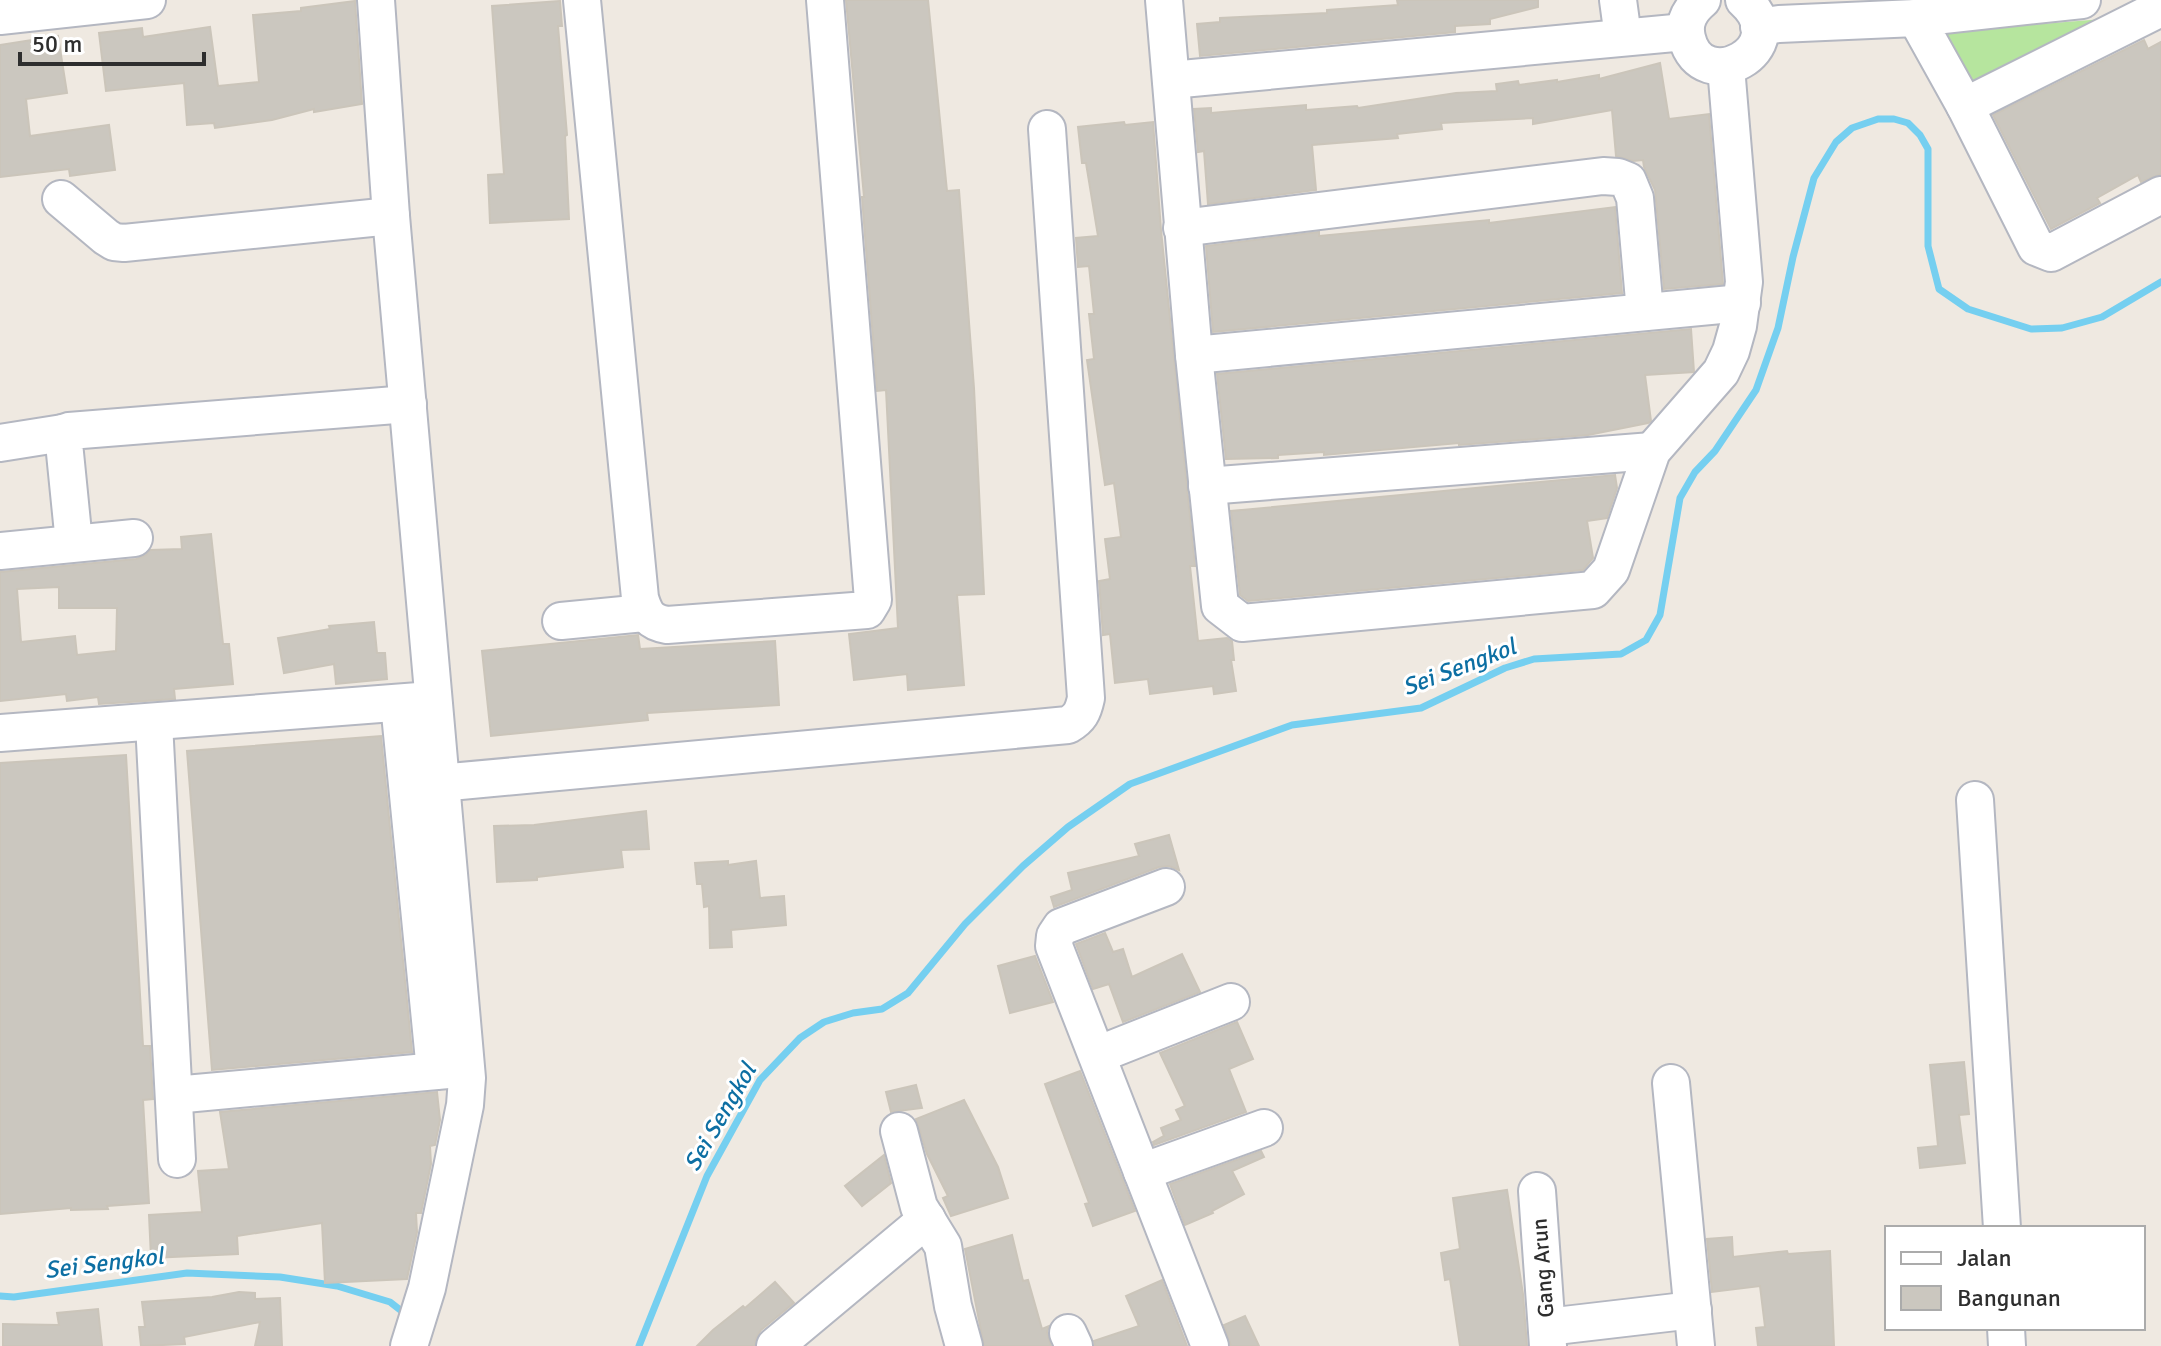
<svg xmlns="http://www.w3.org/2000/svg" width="2161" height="1346" font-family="Signika,sans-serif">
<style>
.green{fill:#b6e59e}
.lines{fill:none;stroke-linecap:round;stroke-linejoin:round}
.stream{stroke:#75cff0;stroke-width:7}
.building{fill:#cbc7bf;stroke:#cbc5ba;stroke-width:2;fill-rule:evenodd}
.minor-casing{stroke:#b4b7c1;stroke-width:40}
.minor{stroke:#fff;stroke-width:36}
.labels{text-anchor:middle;stroke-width:6;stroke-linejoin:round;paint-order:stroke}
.street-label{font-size:22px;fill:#2e2e2e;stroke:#fff}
.water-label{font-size:24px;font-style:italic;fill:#0d6fa3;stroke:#fff}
</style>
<rect width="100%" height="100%" fill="#efe9e1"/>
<polygon class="green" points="2103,19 1968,86 1943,32"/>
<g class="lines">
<g class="stream">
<polyline points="0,1296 14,1297 187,1273 280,1277 337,1286 390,1302 408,1316"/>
<polyline points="639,1346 707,1176 760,1080 800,1038 824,1022 853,1013 882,1009 908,993 965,924 1023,866 1068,827 1130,784 1292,725 1421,708 1505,668 1534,659 1621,654 1646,640 1660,615 1680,498 1695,472 1715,451 1756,390 1778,328 1793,257 1814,178 1836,142 1852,128 1878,119 1894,119 1908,123 1920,135 1928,149 1928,246 1939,289 1968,309 2031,329 2062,328 2102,317 2161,282"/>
</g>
</g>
<g class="building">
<polygon points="846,0 928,0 947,191 959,190 974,388 984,594 957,595 964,685 908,690 907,674 854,680 849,634 898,628 886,390 877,391 862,197 864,197"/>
<polygon points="1397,0 1538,0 1538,7 1490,19 1490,24 1455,26 1455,32 1200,56 1197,24 1220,22 1220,18 1327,13 1327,10 1398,5"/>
<polygon points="355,1 362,104 314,112 314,109 272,120 215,128 214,123 187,125 184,83 106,91 99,33 142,28 143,37 210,27 218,86 259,82 253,15 301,11 301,8"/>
<polygon points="560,1 562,26 558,26 567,135 565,136 569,219 490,223 488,175 504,174 492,6"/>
<polygon points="58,36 67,93 26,99 30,136 109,125 115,170 70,176 69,169 0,177 0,45"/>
<polygon points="2144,40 2148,49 2161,42 2161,174 2141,182 2138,175 2097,198 2100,203 2051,229 1993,115"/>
<polygon points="1660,63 1669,119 1709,114 1723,284 1664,289 1655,190 1644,167 1643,160 1633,161 1616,156 1612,110 1533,124 1533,118 1441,123 1442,129 1397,134 1398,138 1312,145 1316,190 1208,204 1204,151 1198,152 1194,109 1211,108 1211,113 1306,105 1306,110 1357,106 1358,108 1456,93 1497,91 1496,84 1518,81 1519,85 1557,80 1557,82 1599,75 1599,79"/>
<polygon points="1124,122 1125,125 1153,122 1161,230 1195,566 1190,566 1198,641 1227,638 1232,641 1234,660 1231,660 1236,691 1214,694 1213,686 1150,694 1148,679 1115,683 1110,634 1103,635 1099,581 1110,579 1105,539 1121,537 1114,483 1105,485 1087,360 1094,359 1089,314 1094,314 1089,266 1078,267 1076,238 1098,236 1086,163 1082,163 1078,127"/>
<polygon points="1615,207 1622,293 1213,332 1206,246 1319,232 1319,236 1489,220 1489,223"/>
<polygon points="1691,329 1694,372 1645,375 1651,421 1648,423 1588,435 1459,445 1459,443 1324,455 1324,452 1278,455 1278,458 1226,459 1217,374"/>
<polygon points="1615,475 1617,488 1607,518 1587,521 1593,558 1583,570 1248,601 1240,595 1231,511"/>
<path d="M211 534 223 644H229L233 684 174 689 175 699 99 704 98 697 67 701 66 694 0 701V572L136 559 146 555 150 550 182 549 181 537ZM59 587V608H117L116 651 77 655 75 636 21 642 17 589Z"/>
<polygon points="374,622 377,653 385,653 387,679 336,684 334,664 284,673 278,638 330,629 329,626"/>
<polygon points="638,635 640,649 775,641 779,705 647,713 648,720 491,736 482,651"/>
<polygon points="381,736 412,1052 212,1070 187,751"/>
<polygon points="126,755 143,1046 150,1046 153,1099 143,1100 149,1203 107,1206 108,1209 71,1210 71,1208 0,1214 0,763"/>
<polygon points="646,811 649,849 621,850 623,867 537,877 537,880 497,882 494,826 534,825"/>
<polygon points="1169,835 1179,870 1169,866 1159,867 1054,907 1051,897 1072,890 1068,873 1139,856 1135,844"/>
<polygon points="728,861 728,865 756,861 760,898 784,896 786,925 731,930 732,947 710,948 709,906 704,907 702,884 697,884 695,863"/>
<polygon points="1105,933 1113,952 1123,949 1132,977 1182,954 1200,992 1123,1022 1109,984 1093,989 1076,944"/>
<polygon points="1035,956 1053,1002 1010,1013 998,966"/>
<polygon points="1237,1022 1253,1059 1229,1069 1246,1112 1154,1145 1153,1142 1164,1136 1161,1128 1181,1120 1176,1110 1185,1106 1160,1053"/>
<polygon points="1964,1062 1969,1114 1959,1115 1965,1163 1920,1168 1918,1148 1938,1146 1930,1065"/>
<polygon points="1080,1071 1135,1211 1093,1226 1085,1204 1089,1203 1045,1084"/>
<polygon points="916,1085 922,1108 891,1112 886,1092"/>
<polygon points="437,1092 440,1120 435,1145 430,1146 431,1164 421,1213 416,1213 417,1232 407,1279 325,1283 322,1223 237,1236 238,1254 151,1258 149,1215 202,1212 198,1171 229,1169 220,1112"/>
<polygon points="964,1100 998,1167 1008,1198 951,1216 943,1198 948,1196 927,1154 916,1119"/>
<polygon points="1261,1151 1264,1157 1232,1171 1244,1194 1212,1211 1213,1213 1185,1225 1170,1184"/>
<polygon points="884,1155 891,1183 862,1206 845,1186"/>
<polygon points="1507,1190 1523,1294 1527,1346 1460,1346 1450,1279 1445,1280 1441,1253 1460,1249 1453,1198"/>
<polygon points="1012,1235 1023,1281 1028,1280 1042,1329 1049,1326 1047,1332 1051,1346 984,1346 965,1249"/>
<polygon points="1732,1237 1733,1257 1787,1251 1788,1254 1830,1251 1834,1346 1758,1346 1756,1328 1765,1327 1760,1286 1712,1292 1707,1239"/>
<polygon points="1162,1280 1187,1346 1095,1346 1094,1341 1139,1326 1126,1296"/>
<polygon points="775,1282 794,1303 761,1330 756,1338 755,1346 697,1346 713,1330 743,1306 745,1308"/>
<polygon points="239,1292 255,1293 255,1299 280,1298 282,1346 255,1346 260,1322 184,1337 185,1344 141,1346 139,1327 145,1327 142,1302 212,1297"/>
<polygon points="98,1309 102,1346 3,1346 3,1324 59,1325 57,1313"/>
<polygon points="1245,1316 1259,1346 1231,1346 1224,1325"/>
</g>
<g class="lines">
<g class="minor-casing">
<g id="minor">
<polyline points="376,0 391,216 467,1078 465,1105 427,1288 409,1346"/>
<path d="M582 0 640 598C645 615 650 622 667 625L867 610 873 600 825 0"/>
<polyline points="1164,0 1194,355 1220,606 1242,623 1593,590 1611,570 1652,451 1721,372 1731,351 1738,326 1744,282 1726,67"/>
<polyline points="1618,0 1623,37"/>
<path d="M1702 0C1690 10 1683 22 1687 38 1701 99 1798 49 1744 0"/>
<polyline points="2082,0 1916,18 1965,106 2036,247 2051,253 2161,195"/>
<polyline points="0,16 147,0"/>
<polyline points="1759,27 1779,24 1916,18"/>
<polyline points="1171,80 1685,32"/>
<polyline points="1965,106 2161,8"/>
<polyline points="61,199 106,237 114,242 124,243 391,216"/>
<polyline points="1182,228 1603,176 1618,177 1628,181 1635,198 1645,312"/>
<polyline points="1194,355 1742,303"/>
<polyline points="0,443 63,433"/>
<polyline points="1207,486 1652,451"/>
<polyline points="74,543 63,433 69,431 408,404"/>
<polyline points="0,551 134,538"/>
<polyline points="561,621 644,613"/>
<polyline points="399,703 435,1071"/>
<polyline points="154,723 177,1159"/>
<polyline points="0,733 432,700"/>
<path d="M439 783 1068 725C1080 718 1083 712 1086 698L1047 129"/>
<polyline points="1975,800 2002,1228"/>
<polyline points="1166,887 1061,927 1055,936 1054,946 1210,1346"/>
<polyline points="1097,1055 1231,1002"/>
<polyline points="1671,1083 1696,1346"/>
<polyline points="174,1095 459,1069"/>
<polyline points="899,1131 919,1207 943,1246 953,1306 964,1346"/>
<polyline points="1142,1172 1264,1128"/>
<polyline points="1537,1191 1548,1346"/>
<polyline points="1547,1327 1693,1310"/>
<polyline points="2006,1328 2007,1346"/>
<polyline points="1068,1333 1074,1346"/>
<polyline points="775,1346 927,1219"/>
</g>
</g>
<use href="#minor" class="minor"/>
</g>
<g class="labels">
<g class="street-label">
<text transform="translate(1542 1268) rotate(-94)" y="8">Gang Arun</text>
</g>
<g class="water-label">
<text transform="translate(1459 667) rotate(-21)" y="8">Sei Sengkol</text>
<text transform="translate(720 1117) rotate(-60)" y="8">Sei Sengkol</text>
<text transform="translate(104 1263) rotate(-7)" y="8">Sei Sengkol</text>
</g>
</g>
<rect x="1885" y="1226" width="260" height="104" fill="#ffffff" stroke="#ababab" stroke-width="2"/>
<rect x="1901" y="1252" width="40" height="12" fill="#ffffff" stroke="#ababab" stroke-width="2"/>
<text x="1957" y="1266" font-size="24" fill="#2e2e2e">Jalan</text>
<rect x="1901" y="1286" width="40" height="24" fill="#cbc7bf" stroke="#ababab" stroke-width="2"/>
<text x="1957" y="1306" font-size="24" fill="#2e2e2e">Bangunan</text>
<path d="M20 52v12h184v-12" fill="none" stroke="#2e2e2e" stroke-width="4"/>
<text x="32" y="52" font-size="24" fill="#2e2e2e" stroke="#ffffff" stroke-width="6" paint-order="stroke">50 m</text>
</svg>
